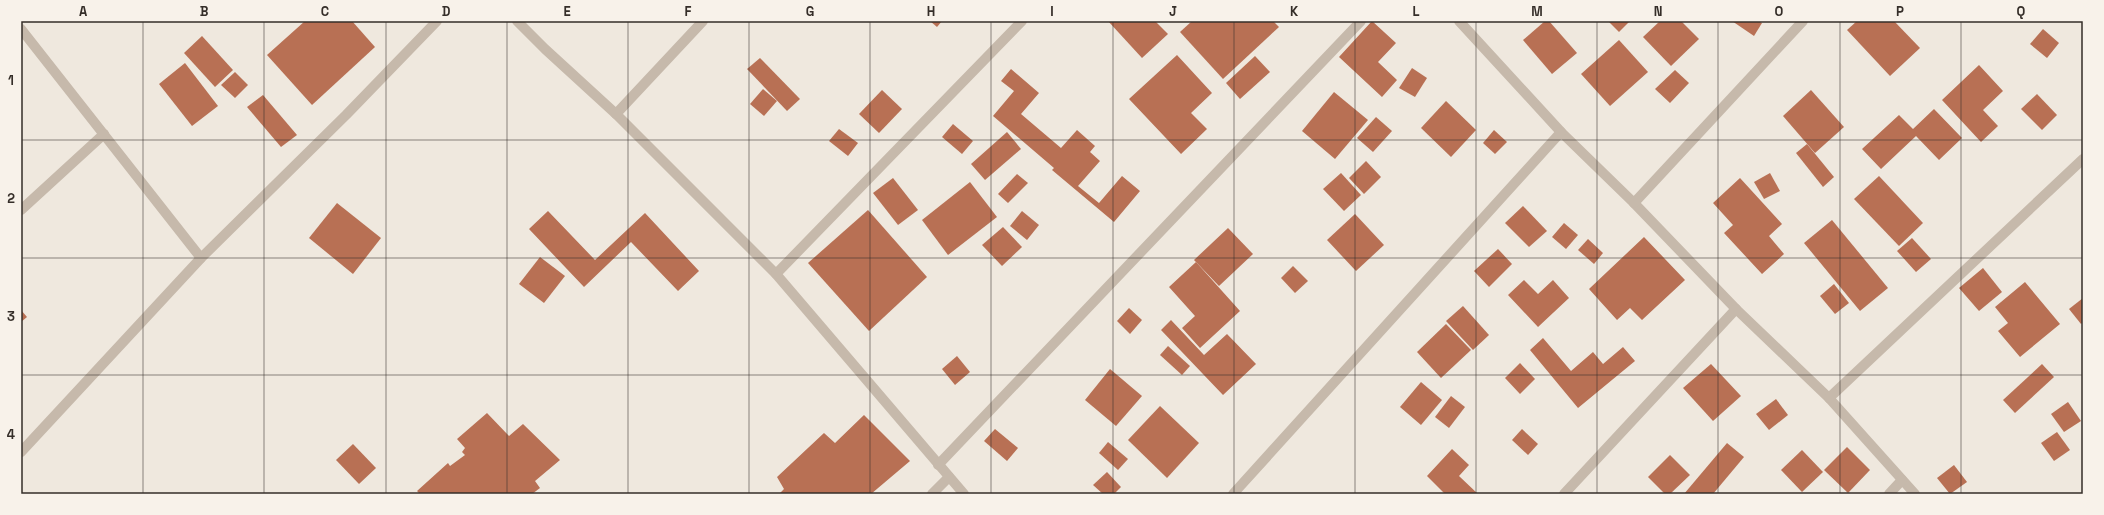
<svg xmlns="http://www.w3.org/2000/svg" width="2104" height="515" font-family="'Space Grotesk',sans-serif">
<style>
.building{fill:#b87054}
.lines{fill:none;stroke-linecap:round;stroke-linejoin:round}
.minor{stroke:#c6b9ab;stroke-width:10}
.grid{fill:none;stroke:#352e29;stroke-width:1;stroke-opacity:0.55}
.neatline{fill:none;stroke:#352e29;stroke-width:1.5}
.grid-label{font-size:13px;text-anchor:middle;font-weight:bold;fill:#352e29}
</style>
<rect width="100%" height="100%" fill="#efe8de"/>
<g class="building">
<polygon points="305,21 352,21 375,47 312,105 267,55"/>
<polygon points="930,21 942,21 937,27"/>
<polygon points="1108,21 1155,21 1168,34 1142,58"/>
<polygon points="1192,21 1273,21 1279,27 1223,79 1180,32"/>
<polygon points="1372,21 1396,43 1378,62 1397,80 1382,97 1339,57"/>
<polygon points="1545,21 1549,21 1577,53 1552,74 1523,40"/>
<polygon points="1608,21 1630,21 1619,32"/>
<polygon points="1660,21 1681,21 1699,39 1671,66 1643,37"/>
<polygon points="1732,21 1758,21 1762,23 1754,36"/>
<polygon points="1857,21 1894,21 1920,48 1890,76 1847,30"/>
<polygon points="2043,29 2059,43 2047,58 2030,44"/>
<polygon points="202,36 233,70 215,87 184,53"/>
<polygon points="1619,40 1648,72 1610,106 1581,74"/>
<polygon points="1177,55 1212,93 1191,113 1207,129 1181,154 1129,99"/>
<polygon points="1255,56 1270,72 1240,99 1226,83"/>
<polygon points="760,58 800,99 787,111 747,69"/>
<polygon points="185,63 218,106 192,126 159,84"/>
<polygon points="1979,65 2003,91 1983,110 1998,126 1981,142 1942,100"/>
<polygon points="1412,68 1427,78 1415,97 1399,88"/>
<polygon points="1011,69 1039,93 1021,114 1061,148 1077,130 1095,146 1090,152 1100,161 1078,186 1099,203 1122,176 1140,191 1114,222 1052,170 1054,168 993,116 1014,91 1001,81"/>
<polygon points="1675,70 1689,83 1670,103 1655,89"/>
<polygon points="235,72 248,85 235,98 221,85"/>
<polygon points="763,89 777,101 764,116 750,104"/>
<polygon points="882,90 902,109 879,133 859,114"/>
<polygon points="1811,90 1844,127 1815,153 1783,116"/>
<polygon points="1334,92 1368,120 1335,159 1302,131"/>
<polygon points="2037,94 2057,115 2042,130 2021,109"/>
<polygon points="263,95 297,135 281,147 247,107"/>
<polygon points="1446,101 1476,130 1451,157 1421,128"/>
<polygon points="1934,109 1962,138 1939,160 1916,136 1881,169 1862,149 1899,115 1913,129"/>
<polygon points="1376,117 1392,131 1373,152 1357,138"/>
<polygon points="953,124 973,141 962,154 942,137"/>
<polygon points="839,129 858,143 848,156 829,141"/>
<polygon points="1494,130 1507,142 1495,154 1483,143"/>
<polygon points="1007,132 1021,149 985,180 971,164"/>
<polygon points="1807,144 1834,177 1823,187 1796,153"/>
<polygon points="1366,161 1381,177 1364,194 1349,178"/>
<polygon points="1341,173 1361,195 1344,211 1323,189"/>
<polygon points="1770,173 1780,191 1764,199 1754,182"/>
<polygon points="1017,174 1028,183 1008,203 998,194"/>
<polygon points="1879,176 1923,223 1899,246 1854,199"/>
<polygon points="893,178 918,210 898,225 873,193"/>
<polygon points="1740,178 1782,224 1769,236 1784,254 1762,274 1724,233 1733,225 1713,203"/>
<polygon points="970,182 997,217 948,255 922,220"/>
<polygon points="337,203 381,238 353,274 309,238"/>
<polygon points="1523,206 1547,231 1529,247 1505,223"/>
<polygon points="868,210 927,277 869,331 808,263"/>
<polygon points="548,211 595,260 645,213 699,271 678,291 631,242 584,287 529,229"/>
<polygon points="1022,211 1039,225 1027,240 1010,226"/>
<polygon points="1355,214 1384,245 1356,271 1327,240"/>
<polygon points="1832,220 1888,288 1860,311 1804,243"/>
<polygon points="1564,223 1578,235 1566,249 1552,237"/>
<polygon points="1003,227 1022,247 1002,266 982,245"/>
<polygon points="1228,228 1253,254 1219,286 1194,260"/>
<polygon points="1644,237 1685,280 1642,320 1630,308 1617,320 1589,289"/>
<polygon points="1912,238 1931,259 1916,272 1897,251"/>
<polygon points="1588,239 1603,253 1594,264 1578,250"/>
<polygon points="1498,249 1512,264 1489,287 1474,271"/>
<polygon points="540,257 565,276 544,303 519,284"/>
<polygon points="1196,262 1240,311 1200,348 1182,328 1195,316 1169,287"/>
<polygon points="1293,266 1308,281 1295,293 1281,278"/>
<polygon points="1983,268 2002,292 1979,311 1959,288"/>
<polygon points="1524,280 1538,294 1553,280 1569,298 1538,327 1508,295"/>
<polygon points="2025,282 2060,324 2020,357 1998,331 2008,323 1995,307"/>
<polygon points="1834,284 1849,303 1835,314 1820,296"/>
<polygon points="2083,298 2083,322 2081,324 2069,309"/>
<polygon points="1463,306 1489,335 1473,350 1446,321"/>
<polygon points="1129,308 1142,320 1130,334 1117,321"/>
<polygon points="21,310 27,317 21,322"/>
<polygon points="1171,320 1204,355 1227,334 1256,364 1223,395 1161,330"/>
<polygon points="1446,324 1471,350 1441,378 1417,352"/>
<polygon points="1543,338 1571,371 1593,352 1603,364 1623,347 1635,361 1578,408 1530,350"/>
<polygon points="1168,346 1190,366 1182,375 1160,355"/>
<polygon points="957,356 970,372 955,385 942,369"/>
<polygon points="1520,363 1535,379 1520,394 1505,378"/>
<polygon points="1711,364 1741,396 1713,421 1683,388"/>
<polygon points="2042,364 2054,377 2015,413 2003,400"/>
<polygon points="1110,369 1142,396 1116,426 1085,400"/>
<polygon points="1421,382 1442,400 1421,425 1400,407"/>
<polygon points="1451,396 1465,407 1449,428 1435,417"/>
<polygon points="1776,399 1788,415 1769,430 1756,414"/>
<polygon points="2068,402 2081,421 2064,432 2051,414"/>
<polygon points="1160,406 1199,443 1167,478 1128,440"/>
<polygon points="487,413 509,436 523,424 560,460 535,481 540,488 532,494 420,494 417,491 448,463 450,466 465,455 462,452 465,448 457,439"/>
<polygon points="864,415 910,461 871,494 779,494 784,489 777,477 824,433 835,443"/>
<polygon points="995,429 1018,448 1007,461 984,441"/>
<polygon points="1522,429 1538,444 1528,455 1512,440"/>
<polygon points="2057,432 2070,450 2054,461 2041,443"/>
<polygon points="1108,442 1128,459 1118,470 1099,453"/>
<polygon points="1727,443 1744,457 1713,494 1684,494"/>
<polygon points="353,444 376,468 359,484 336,460"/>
<polygon points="1847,447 1870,470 1848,493 1824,470"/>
<polygon points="1452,449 1469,465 1459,476 1478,494 1445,494 1427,476"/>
<polygon points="1802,450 1823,472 1802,492 1781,470"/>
<polygon points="1670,455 1690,475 1670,494 1665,494 1648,477"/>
<polygon points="1954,465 1967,482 1950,494 1937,478"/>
<polygon points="1107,472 1121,487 1114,494 1103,494 1093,485"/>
</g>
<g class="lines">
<g class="minor">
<polyline points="517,21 545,49 616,114 776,274 964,494"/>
<polyline points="1459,21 1561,132 1634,203 1736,309 1829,398 1915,494"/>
<polyline points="21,29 201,258"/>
<polyline points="616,114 703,21"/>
<polyline points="1634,203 1803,21"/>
<polyline points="21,210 104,134"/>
<polyline points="776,274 1022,21"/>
<polyline points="1829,398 2083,159"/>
<polyline points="21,452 201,258 346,115 437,21"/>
<polyline points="938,465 1361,21"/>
<polyline points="932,494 949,477"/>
<polyline points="1233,494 1561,132"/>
<polyline points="1564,494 1736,309"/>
<polyline points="1889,494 1902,480"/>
</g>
</g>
<path class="grid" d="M143 21V494M264 21V494M386 21V494M507 21V494M628 21V494M749 21V494M870 21V494M991 21V494M1113 21V494M1234 21V494M1355 21V494M1476 21V494M1597 21V494M1718 21V494M1840 21V494M1961 21V494M21 140H2083M21 258H2083M21 375H2083"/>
<rect width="2104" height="515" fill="none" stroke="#f8f2ea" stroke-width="44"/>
<rect x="22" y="22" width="2060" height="471" class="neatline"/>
<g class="grid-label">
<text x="83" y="16">A</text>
<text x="204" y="16">B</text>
<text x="325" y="16">C</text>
<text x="446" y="16">D</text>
<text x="567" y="16">E</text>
<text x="688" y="16">F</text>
<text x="810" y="16">G</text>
<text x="931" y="16">H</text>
<text x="1052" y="16">I</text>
<text x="1173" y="16">J</text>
<text x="1294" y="16">K</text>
<text x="1416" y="16">L</text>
<text x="1537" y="16">M</text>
<text x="1658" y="16">N</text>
<text x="1779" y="16">O</text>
<text x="1900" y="16">P</text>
<text x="2021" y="16">Q</text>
<text x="11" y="85">1</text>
<text x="11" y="203">2</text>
<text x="11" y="321">3</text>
<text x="11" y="439">4</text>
</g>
</svg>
